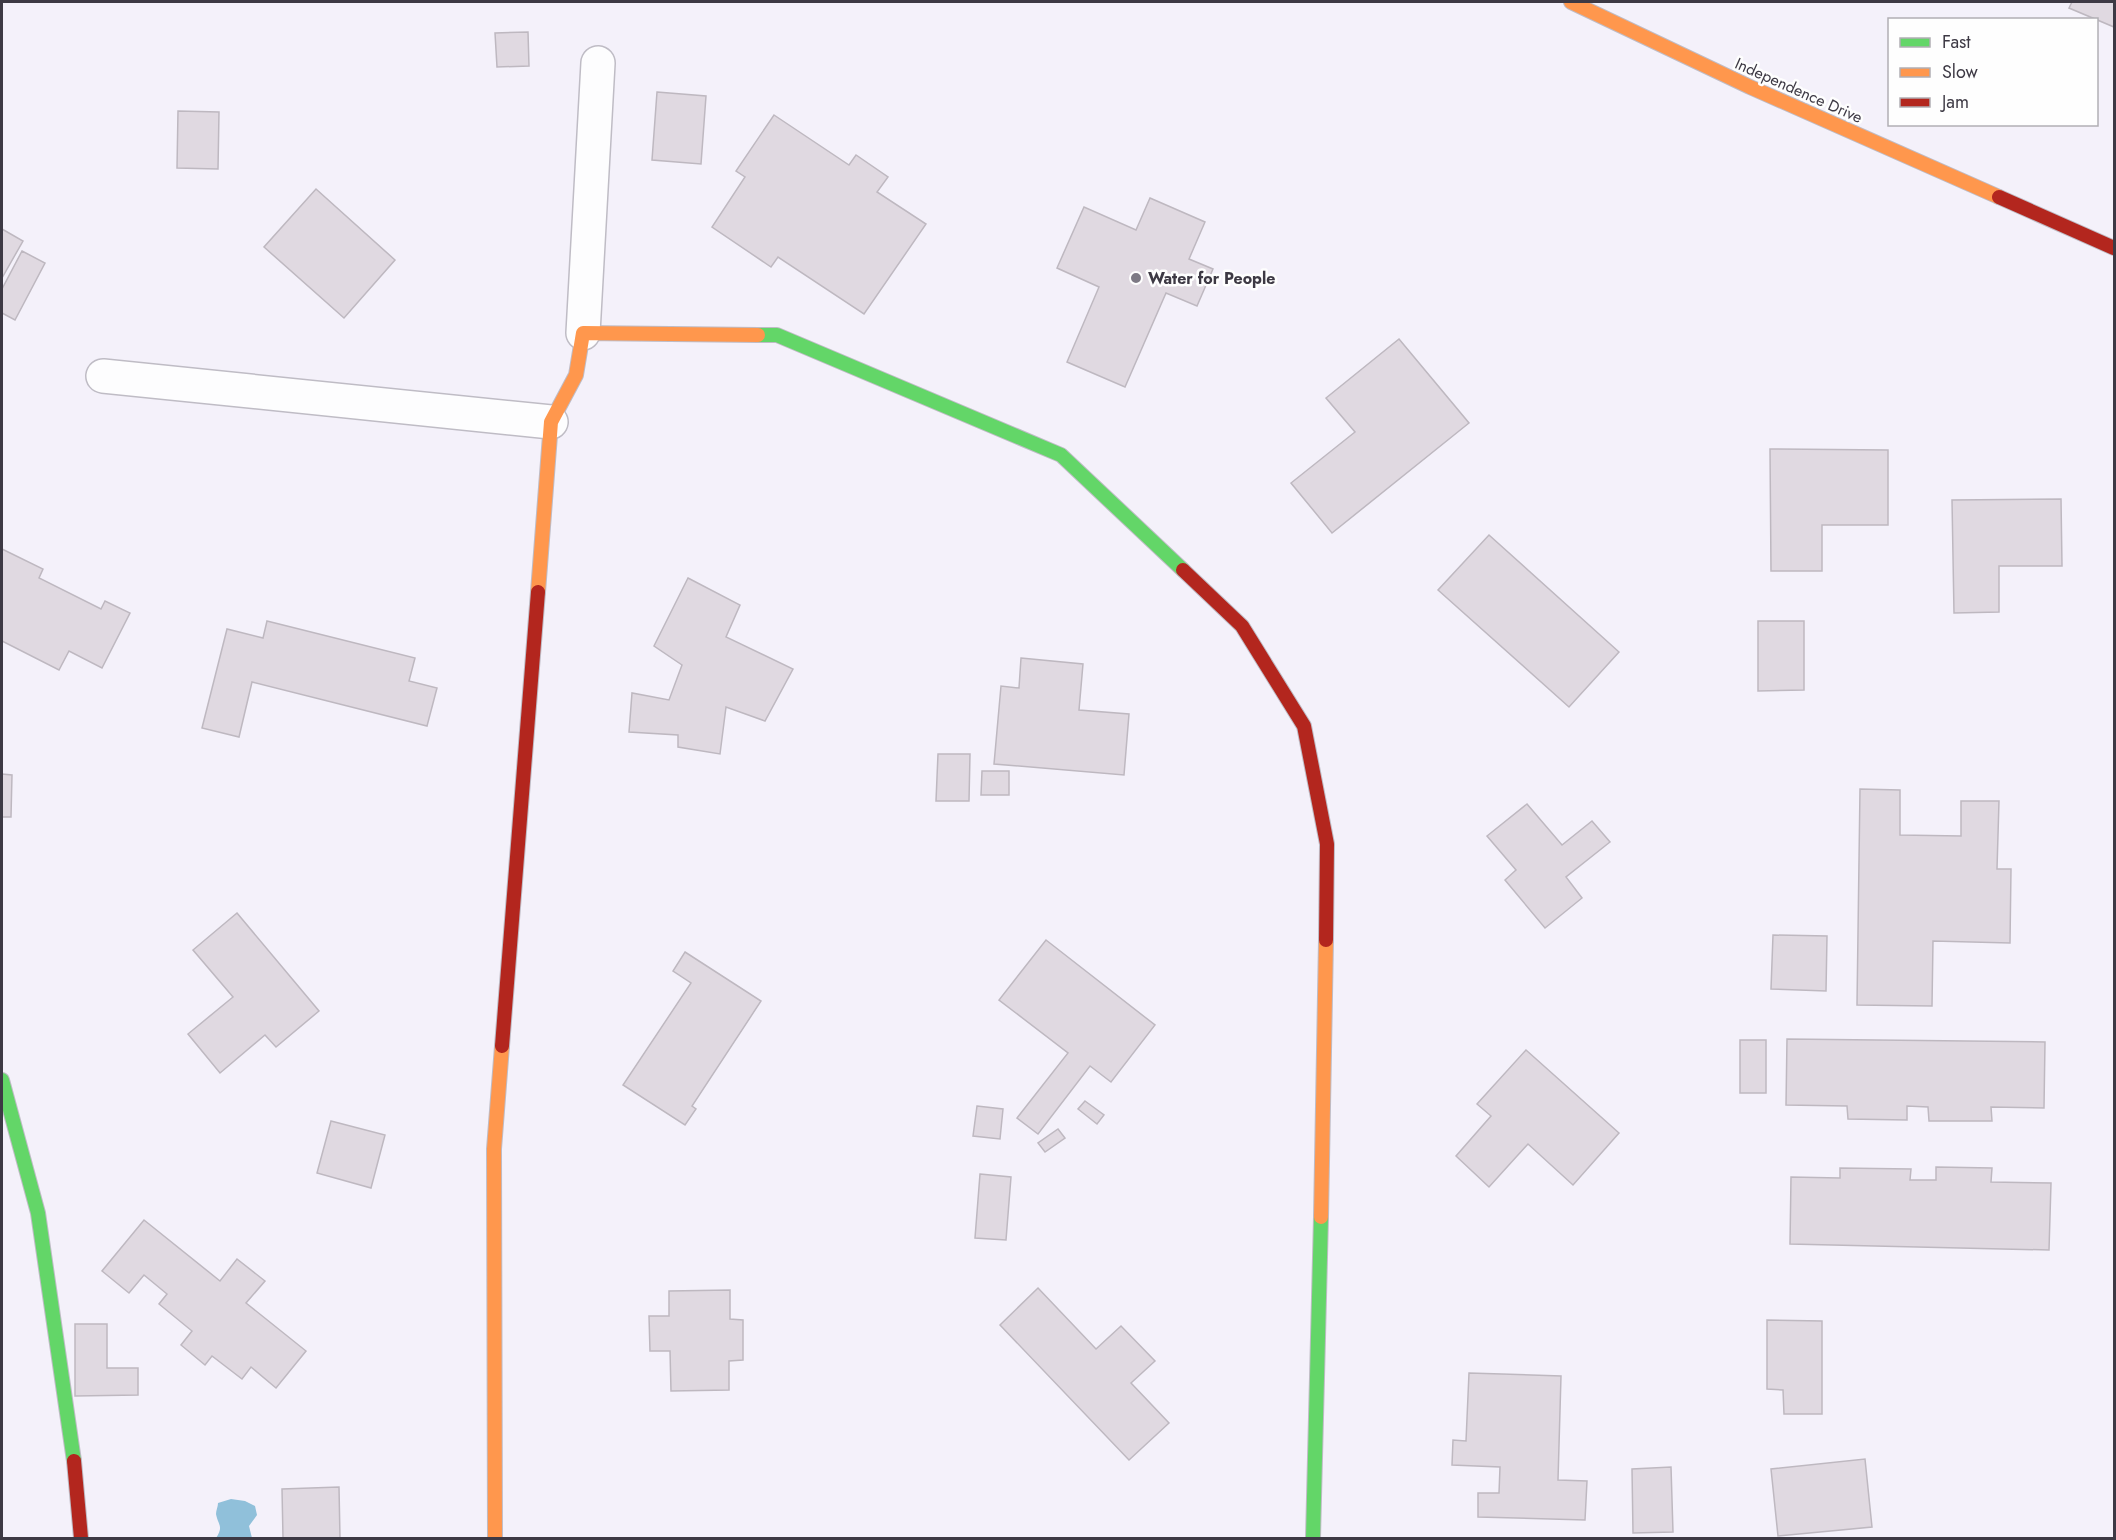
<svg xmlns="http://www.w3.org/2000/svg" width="2116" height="1540" font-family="Jost,sans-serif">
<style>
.water{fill:#90c0da}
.building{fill:#e0d9e1;stroke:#beb8c0;stroke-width:1.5}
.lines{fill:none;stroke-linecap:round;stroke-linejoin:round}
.street-casing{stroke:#bfbcc5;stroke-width:36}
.fast-casing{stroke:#bfbcc5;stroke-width:16}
.slow-casing{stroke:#bfbcc5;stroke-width:16}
.jam-casing{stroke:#bfbcc5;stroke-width:16}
.street{stroke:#fdfdfe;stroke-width:33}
.fast{stroke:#63d668;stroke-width:14}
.slow{stroke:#ff974d;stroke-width:14}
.jam{stroke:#b3261e;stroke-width:14}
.poi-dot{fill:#7d7984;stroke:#fefefe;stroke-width:2}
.labels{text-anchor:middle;stroke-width:5;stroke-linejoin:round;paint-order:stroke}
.street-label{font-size:16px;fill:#3d3944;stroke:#fefefe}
.poi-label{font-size:16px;font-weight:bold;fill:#3d3944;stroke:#fefefe;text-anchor:start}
</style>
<rect width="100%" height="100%" fill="#f4f1fa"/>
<path class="water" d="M231 1499 245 1501 255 1506 257 1515 249 1526 252 1538H216C224 1526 218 1525 216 1514 216 1510 218 1507 218 1503Z"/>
<g class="building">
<polygon points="2072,2 2114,2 2114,27 2069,8"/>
<polygon points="528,32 529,66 497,67 495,33"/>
<polygon points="657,92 706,96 701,164 652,160"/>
<polygon points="178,111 219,112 218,169 177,168"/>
<polygon points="774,115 849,165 856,155 888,177 877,192 926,224 864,314 778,257 771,267 712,227 745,177 736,171"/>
<polygon points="316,189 395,260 344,318 264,247"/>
<polygon points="1150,198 1205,222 1189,259 1213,269 1197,306 1166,293 1125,387 1067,362 1099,287 1057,268 1084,207 1136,230"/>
<polygon points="2,229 23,241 2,278"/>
<polygon points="22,251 45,263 15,320 2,313 2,289"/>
<polygon points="1399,339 1469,423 1332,533 1291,483 1355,432 1326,398"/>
<polygon points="1770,449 1888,450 1888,525 1822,525 1822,571 1771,571"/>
<polygon points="2061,499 2062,566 1999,566 1999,612 1954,613 1952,500"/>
<polygon points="1489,535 1619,652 1569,707 1438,590"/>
<polygon points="2,549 43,569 39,578 101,609 105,601 130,613 102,668 69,651 59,670 2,641"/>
<polygon points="688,578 740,605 726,637 793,669 765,721 726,707 720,754 678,747 678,735 629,732 632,693 669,700 682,665 654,646"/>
<polygon points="267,621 415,658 409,681 437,688 427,726 252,682 239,737 202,728 227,629 263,638"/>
<polygon points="1758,621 1804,621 1804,690 1758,691"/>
<polygon points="1021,658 1083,664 1079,710 1129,714 1124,775 994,764 1001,686 1019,688"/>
<polygon points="938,754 970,754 969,801 936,801"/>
<polygon points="982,771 1009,771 1009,795 981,795"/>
<polygon points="2,774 12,775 11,817 2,817"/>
<polygon points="1860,789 1900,790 1900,835 1961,836 1961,801 1999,801 1997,869 2011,869 2010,943 1933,941 1932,1006 1857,1005"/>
<polygon points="1527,804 1562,845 1592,821 1610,842 1566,877 1582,898 1545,928 1505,880 1516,870 1487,836"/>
<polygon points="237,913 319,1011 276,1047 265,1035 220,1073 188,1034 233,997 193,950"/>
<polygon points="1773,935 1827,936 1826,991 1771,989"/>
<polygon points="1046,940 1155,1025 1111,1082 1090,1066 1038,1134 1017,1118 1068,1053 999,1000"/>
<polygon points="685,952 761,1001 692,1106 696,1109 685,1125 623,1085 691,983 673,971"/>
<polygon points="1787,1039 2045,1042 2044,1108 1991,1107 1992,1121 1929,1121 1928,1107 1907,1106 1907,1120 1848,1119 1847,1106 1786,1105"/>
<rect x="1740" y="1040" width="26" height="53"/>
<polygon points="1526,1050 1619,1133 1573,1185 1528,1144 1489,1187 1456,1156 1491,1116 1477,1104"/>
<polygon points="1085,1101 1104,1115 1097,1124 1078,1109"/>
<polygon points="977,1106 1003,1109 1000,1139 973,1136"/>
<polygon points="331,1121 385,1135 371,1188 317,1173"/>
<polygon points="1058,1129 1065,1138 1045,1152 1038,1143"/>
<polygon points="1936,1167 1992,1168 1991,1182 2051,1183 2049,1250 1790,1244 1791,1177 1840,1178 1840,1168 1911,1169 1910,1180 1936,1180"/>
<polygon points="980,1174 1011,1177 1006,1240 975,1238"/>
<polygon points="144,1220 220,1281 237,1259 265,1281 246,1303 306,1351 276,1388 251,1367 242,1379 212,1356 205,1365 181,1345 192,1331 159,1304 167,1294 144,1275 129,1293 102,1271"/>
<polygon points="1038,1288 1096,1349 1121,1326 1155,1361 1131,1383 1169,1423 1129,1460 1000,1325"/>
<polygon points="730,1290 730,1319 743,1320 743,1360 729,1361 729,1390 671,1391 670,1351 650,1351 649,1316 669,1316 669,1291"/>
<polygon points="1767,1320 1822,1321 1822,1414 1784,1414 1783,1390 1767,1389"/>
<polygon points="75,1324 107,1324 107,1368 138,1368 138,1395 75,1396"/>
<polygon points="1469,1373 1561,1376 1558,1480 1587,1481 1585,1520 1478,1517 1478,1493 1499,1493 1500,1467 1452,1465 1453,1440 1466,1441"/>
<polygon points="1865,1459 1872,1527 1778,1536 1771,1469"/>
<polygon points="1671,1467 1673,1532 1633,1533 1632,1469"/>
<polygon points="339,1487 340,1538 283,1538 282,1489"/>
</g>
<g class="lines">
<g class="street-casing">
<g id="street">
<polyline points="583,333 598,63"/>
<polyline points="103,376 551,422"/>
</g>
</g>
<g class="fast-casing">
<g id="fast">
<polyline points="758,335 777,335 1061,455 1183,570"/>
<polyline points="2,1080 38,1213 74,1461"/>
<polyline points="1313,1538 1321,1217"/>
</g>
</g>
<g class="slow-casing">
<g id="slow">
<polyline points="1571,2 1750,87 1999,197"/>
<polyline points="538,592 551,422 576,375 583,333 758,335"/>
<polyline points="1321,1217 1326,940"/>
<polyline points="495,1538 494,1149 502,1046"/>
</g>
</g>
<g class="jam-casing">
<g id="jam">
<polyline points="1999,197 2114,248"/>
<polyline points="1183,570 1242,626 1304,726 1327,844 1326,940"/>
<polyline points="502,1046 538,592"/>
<polyline points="74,1461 81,1538"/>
</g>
</g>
<use href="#street" class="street"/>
<use href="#fast" class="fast"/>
<use href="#slow" class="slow"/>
<use href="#jam" class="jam"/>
</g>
<circle class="poi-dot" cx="1136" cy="278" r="6"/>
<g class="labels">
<g class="street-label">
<text transform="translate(1799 90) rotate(24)" y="6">Independence Drive</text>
</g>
<g class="poi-label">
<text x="1148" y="284">Water for People</text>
</g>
</g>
<rect width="2116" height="1540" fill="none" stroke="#3d3944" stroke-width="6"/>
<rect x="1888" y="18" width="210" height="108" fill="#fefefe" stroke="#b1afb4" stroke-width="1.5"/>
<rect x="1900" y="38" width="30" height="9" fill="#63d668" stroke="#b1afb4" stroke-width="1.5"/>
<text x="1942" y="48" font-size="18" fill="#3d3944">Fast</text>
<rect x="1900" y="68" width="30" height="9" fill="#ff974d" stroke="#b1afb4" stroke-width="1.5"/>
<text x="1942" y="78" font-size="18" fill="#3d3944">Slow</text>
<rect x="1900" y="98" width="30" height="9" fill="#b3261e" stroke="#b1afb4" stroke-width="1.5"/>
<text x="1942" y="108" font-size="18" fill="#3d3944">Jam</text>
</svg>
